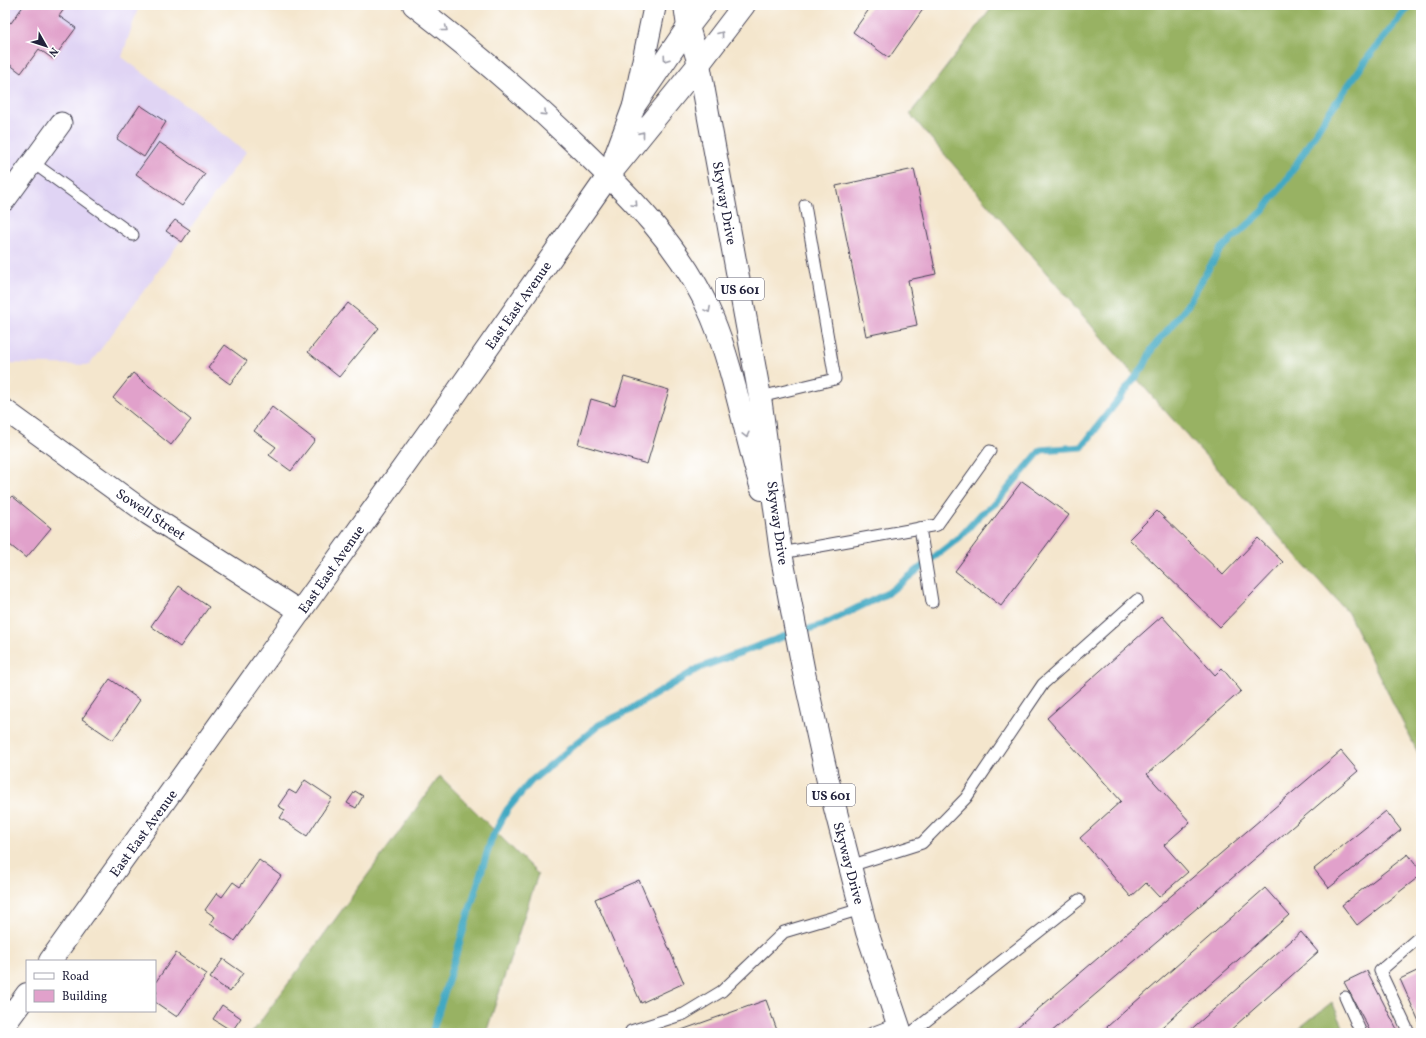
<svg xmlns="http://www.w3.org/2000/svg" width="1426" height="1038" font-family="Vollkorn,serif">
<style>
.built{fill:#e0d4f4}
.forest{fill:#98b264;stroke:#5d6a50}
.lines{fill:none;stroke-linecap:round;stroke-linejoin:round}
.stream{stroke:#43a9c3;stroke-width:7}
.building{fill:#e1a1cb}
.service-casing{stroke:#423f51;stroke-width:13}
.minor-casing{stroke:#423f51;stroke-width:23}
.tertiary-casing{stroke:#423f51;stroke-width:24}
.trunk-casing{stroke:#423f51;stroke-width:24}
.service{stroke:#fff;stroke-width:11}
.minor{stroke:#fff;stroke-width:21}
.tertiary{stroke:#fff;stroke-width:22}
.trunk{stroke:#fff;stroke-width:22}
.oneway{stroke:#9c9ca7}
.labels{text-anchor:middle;stroke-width:3.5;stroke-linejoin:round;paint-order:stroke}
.shield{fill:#fff;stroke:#646476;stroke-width:1}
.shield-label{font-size:13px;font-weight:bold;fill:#22223b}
.street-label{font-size:14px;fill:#22223b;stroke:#fff}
</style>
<rect width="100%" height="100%" fill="#fff"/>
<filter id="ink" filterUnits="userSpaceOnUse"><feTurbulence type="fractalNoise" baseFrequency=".025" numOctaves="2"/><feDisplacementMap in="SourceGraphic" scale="8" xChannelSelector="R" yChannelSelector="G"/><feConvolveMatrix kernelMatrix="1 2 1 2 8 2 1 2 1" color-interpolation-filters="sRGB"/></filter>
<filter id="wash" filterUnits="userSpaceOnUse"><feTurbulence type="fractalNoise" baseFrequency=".012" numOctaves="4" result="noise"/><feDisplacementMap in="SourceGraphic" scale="16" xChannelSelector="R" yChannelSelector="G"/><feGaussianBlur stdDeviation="0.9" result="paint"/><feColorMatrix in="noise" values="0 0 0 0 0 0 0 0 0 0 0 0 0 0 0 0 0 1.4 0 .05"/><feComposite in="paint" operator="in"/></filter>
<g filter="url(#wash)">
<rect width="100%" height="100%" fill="#f4e6cd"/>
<polygon class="built" points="5,5 139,5 122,57 246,152 89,365 5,363"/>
<g class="forest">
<polygon points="994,5 1421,5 1421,759 1348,613 1157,402 910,114"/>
<polygon points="440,776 538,874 486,1033 252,1033"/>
<polygon points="1332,1002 1346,1033 1293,1033"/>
</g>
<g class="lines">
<polyline class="stream" points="432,1033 491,840 507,810 531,781 599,725 626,712 699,668 788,635 822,625 888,593 960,537 981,514 996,503 1041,450 1082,447 1144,366 1152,349 1185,308 1220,250 1263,211 1287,179 1325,118 1370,55 1410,5"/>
</g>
<g id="blocks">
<g class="building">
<polygon points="24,5 67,5 59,16 76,28 53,59 39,49 21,73 5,61 5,19 11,23"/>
<polygon points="872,5 926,5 889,58 853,32"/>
<polygon points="140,105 166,122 144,157 117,139"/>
<polygon points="159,142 205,174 182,206 136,174"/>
<polygon points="914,169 936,274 908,280 917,325 866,336 836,186"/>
<polygon points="175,220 190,230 182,242 166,231"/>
<polygon points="348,303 379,328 339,377 308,352"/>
<polygon points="225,345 247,361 230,384 208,368"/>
<polygon points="133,373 191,420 171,445 113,398"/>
<polygon points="624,377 669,390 647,464 578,444 591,399 615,406"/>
<polygon points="272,407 315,440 291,471 269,455 276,447 254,431"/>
<polygon points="1022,481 1069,515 1001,606 955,571"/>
<polygon points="12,496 51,528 26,558 5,541 5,505"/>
<polygon points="1157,511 1223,575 1258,538 1283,562 1220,627 1129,539"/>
<polygon points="179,586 209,607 180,647 151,626"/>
<polygon points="1162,616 1215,675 1222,668 1241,691 1147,774 1190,822 1164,845 1188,872 1159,897 1146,883 1131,897 1080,838 1121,801 1047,718"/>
<polygon points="110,679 140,700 113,740 82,719"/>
<polygon points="1341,751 1358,771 1050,1033 1010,1033"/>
<polygon points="305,780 332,798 307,836 280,818 285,810 278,806 289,790 296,794"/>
<polygon points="355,791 363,796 356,808 347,803"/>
<polygon points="1386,811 1401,830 1329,888 1314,869"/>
<polygon points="1408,854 1421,871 1421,875 1357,925 1342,905"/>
<polygon points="259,860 281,876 235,941 210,924 215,917 205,910 217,893 222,897 233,882 240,887"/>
<polygon points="639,880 684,983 641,1003 595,899"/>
<polygon points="1265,888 1289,915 1155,1033 1100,1033"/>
<polygon points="1301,932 1318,952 1227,1033 1187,1033"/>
<polygon points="176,953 207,974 177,1017 155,1002 155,995 157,992 155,990 155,983"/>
<polygon points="223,959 243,973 230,992 210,978"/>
<polygon points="1421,969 1421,1026 1400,979"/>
<polygon points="1367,971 1399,1033 1371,1033 1344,982"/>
<polygon points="766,1000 778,1033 673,1033"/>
<polygon points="222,1005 241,1018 232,1031 213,1019"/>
</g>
</g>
</g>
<g filter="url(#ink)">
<use href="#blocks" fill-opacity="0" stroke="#423f51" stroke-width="1"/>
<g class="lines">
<g class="service-casing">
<g id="service">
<polyline points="32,162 133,235"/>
<polyline points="760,397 835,379 805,205"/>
<polyline points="920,528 932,602"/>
<polyline points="781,553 937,525 990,451"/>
<polyline points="850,866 922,843 966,798 1043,684 1137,600"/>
<polyline points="1345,997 1361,1033"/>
<polyline points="630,1033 631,1031 684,1014 722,991 784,932 861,909"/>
<polyline points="872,1033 898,1023"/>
<polyline points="911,1033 1079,900"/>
<polyline points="1409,1033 1380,971 1418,938 1421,944"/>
</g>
</g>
<g class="minor-casing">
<g id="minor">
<polyline points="5,200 61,123"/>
<polyline points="5,410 148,514 301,612"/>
</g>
</g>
<g class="tertiary-casing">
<g id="tertiary">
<polyline points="615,157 634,106 688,27"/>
<polyline points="50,961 448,405 609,175 699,64"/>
<polyline points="5,1024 27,994"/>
</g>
</g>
<g class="trunk-casing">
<g id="trunk">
<path d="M414 5C471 49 524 94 576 144 628 194 684 249 712 317 735 372 744 433 762 489"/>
<polyline points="685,5 688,27 699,64 760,397 781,553 804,673 828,781 867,932 901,1033"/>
<polyline points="688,27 705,5"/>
<polyline points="699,64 744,5"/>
<polyline points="634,106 655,5"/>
</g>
</g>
<use href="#service" class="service"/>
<use href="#minor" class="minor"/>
<use href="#tertiary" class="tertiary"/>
<use href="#trunk" class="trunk"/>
</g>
<defs><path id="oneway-chevron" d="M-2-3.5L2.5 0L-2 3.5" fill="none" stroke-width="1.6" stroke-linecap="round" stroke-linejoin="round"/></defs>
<g class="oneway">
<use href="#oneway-chevron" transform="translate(445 29) rotate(38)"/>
<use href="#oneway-chevron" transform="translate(721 34) rotate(-53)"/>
<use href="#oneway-chevron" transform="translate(666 59) rotate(124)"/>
<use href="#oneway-chevron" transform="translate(544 113) rotate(44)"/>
<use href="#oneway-chevron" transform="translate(642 134) rotate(-51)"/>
<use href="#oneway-chevron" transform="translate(635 204) rotate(47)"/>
<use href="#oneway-chevron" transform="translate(708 310) rotate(62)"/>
<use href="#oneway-chevron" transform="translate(746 435) rotate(76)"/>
</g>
</g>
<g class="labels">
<g class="shield">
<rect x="716" y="278" width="48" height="22" rx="3"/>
<rect x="807" y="784" width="48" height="22" rx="3"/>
</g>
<g class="shield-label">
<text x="740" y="294">US 601</text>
<text x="831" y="800">US 601</text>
</g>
<g class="street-label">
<text transform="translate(725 203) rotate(80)" y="5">Skyway Drive</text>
<text transform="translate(518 305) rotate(-55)" y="5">East East Avenue</text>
<text transform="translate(151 514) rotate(34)" y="5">Sowell Street</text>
<text transform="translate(778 523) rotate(82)" y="5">Skyway Drive</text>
<text transform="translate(331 569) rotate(-55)" y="5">East East Avenue</text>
<text transform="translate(143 833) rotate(-54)" y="5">East East Avenue</text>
<text transform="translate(849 863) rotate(75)" y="5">Skyway Drive</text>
</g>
</g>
<rect width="1426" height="1038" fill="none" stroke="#fff" stroke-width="20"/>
<rect x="26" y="960" width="130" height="52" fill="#ffffff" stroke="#a7a7b1"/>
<rect x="34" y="973" width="20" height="6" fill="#ffffff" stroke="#a7a7b1"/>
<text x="62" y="980" font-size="12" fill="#22223b">Road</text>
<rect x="34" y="990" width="20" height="12" fill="#e1a1cb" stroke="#a7a7b1"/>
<text x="62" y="1000" font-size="12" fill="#22223b">Building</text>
<g transform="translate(46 46) rotate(129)" stroke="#ffffff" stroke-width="3" paint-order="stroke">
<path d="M0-3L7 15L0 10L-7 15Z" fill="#22223b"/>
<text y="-6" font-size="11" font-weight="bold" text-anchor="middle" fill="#22223b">N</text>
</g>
</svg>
